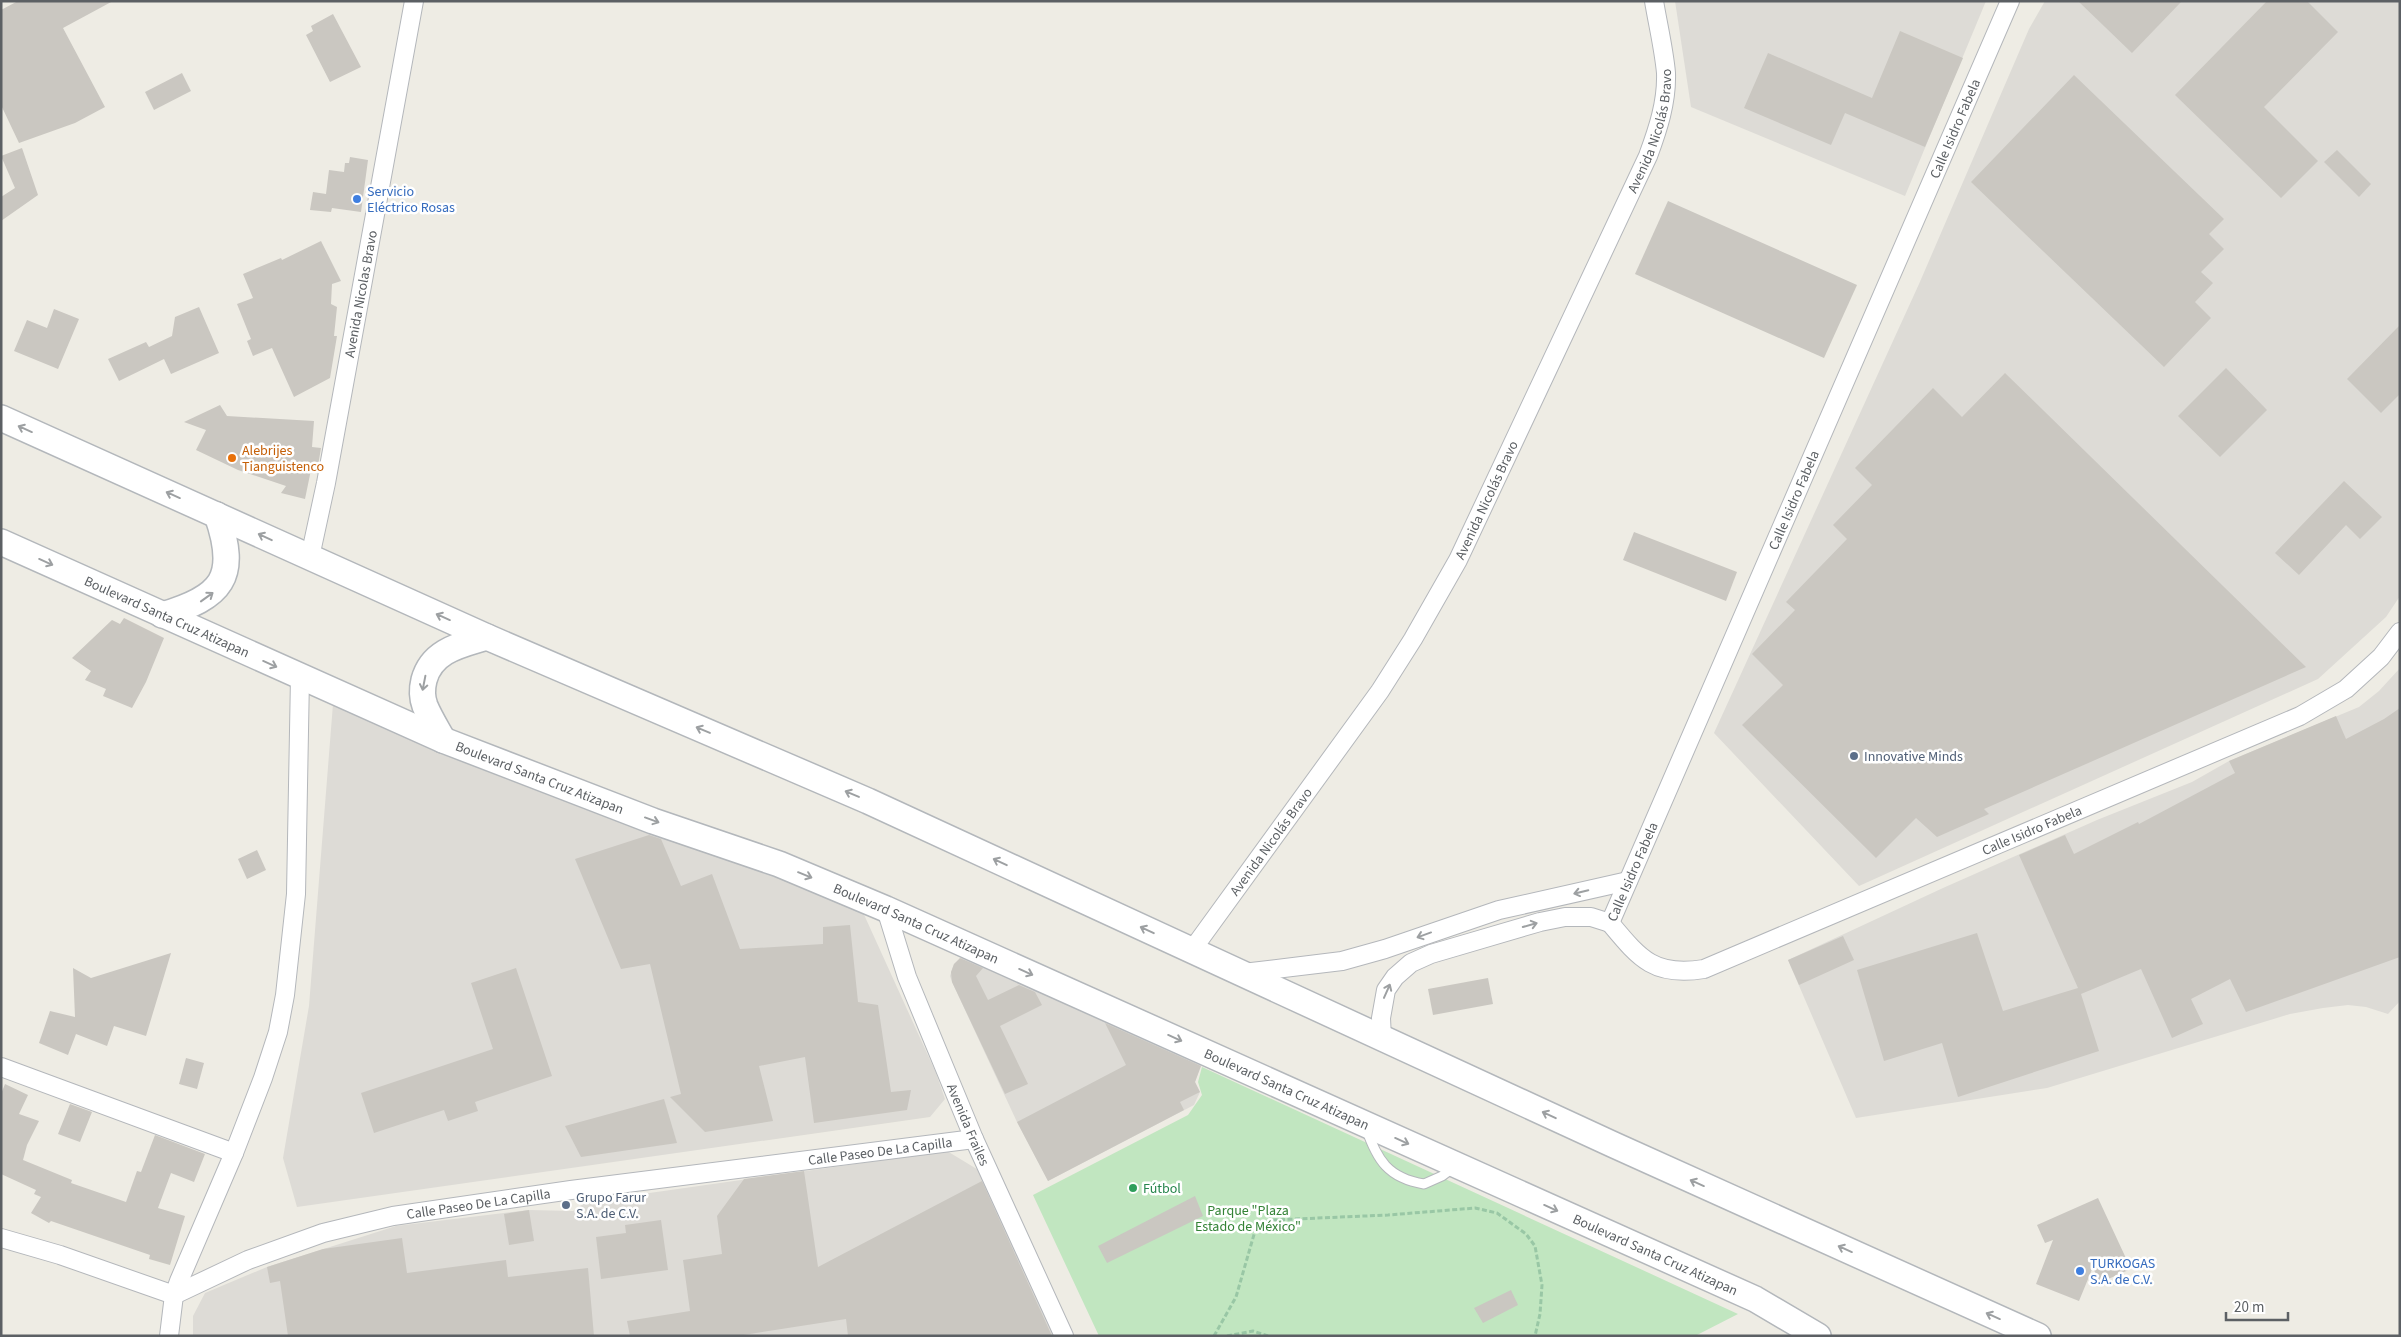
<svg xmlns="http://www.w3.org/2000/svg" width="2401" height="1337" font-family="'Source Sans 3',sans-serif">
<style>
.industrial{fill:#dddbd6}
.green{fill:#c1e6c0}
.building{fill:#cac7c1}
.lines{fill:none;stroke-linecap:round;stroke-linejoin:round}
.lane-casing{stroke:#b4b7bb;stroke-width:11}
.street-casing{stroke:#b4b7bb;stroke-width:20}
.secondary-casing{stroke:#b3b7bb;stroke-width:28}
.path{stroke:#99c7a5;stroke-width:3;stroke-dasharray:5 2.5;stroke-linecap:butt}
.lane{stroke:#fff;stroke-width:9}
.street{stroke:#fff;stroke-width:18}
.secondary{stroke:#fff;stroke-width:25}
.oneway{stroke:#9da0a2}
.shop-dot{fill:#3f7fe0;stroke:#fff;stroke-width:2}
.food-dot{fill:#e8710a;stroke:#fff;stroke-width:2}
.service-dot{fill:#5c6f8a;stroke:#fff;stroke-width:2}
.leisure-dot{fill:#2e9e5b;stroke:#fff;stroke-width:2}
.labels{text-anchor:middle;stroke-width:5;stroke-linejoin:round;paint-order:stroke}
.street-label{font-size:14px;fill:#5c6064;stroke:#fff}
.shop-label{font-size:14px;fill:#366cbe;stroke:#fff;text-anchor:start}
.food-label{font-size:14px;fill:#c56008;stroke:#fff;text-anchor:start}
.service-label{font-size:14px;fill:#4e5e75;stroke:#fff;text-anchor:start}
.leisure-label{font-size:14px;fill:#27864d;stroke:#fff;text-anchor:start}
.park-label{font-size:14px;fill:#348336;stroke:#fff}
</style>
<rect width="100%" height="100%" fill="#eeece4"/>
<g class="industrial">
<polygon points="1675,1 1986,1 1905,196 1691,107"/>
<polygon points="2045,1 2400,1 2400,596 2386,617 2318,679 1859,886 1714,733 1919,284 2029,29"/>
<polygon points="2400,668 2400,1001 2388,1014 2366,1007 2348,1005 2323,1008 2290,1014 2047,1088 1856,1118 1788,960 1943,888 2097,820 2192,782 2229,761 2359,707 2379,691"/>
<polygon points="333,704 658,832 861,908 936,1073 945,1099 930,1117 297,1207 283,1158 309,1006"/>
<polygon points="965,955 1204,1057 1195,1082 1200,1092 1194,1105 1048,1181 1017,1122 952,982 950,976 954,964"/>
<polygon points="947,1151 990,1177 1060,1336 193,1336 193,1316 205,1293 267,1267 396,1226 529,1210 573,1211 586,1202"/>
</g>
<polygon class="green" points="1202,1067 1738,1314 1695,1336 1099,1336 1033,1195 1188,1115 1202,1095 1198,1082"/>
<g class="building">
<polygon points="18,1 113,1 63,28 105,107 75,123 19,143 1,105 1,10"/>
<polygon points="2078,1 2182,1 2132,53"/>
<polygon points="2267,1 2307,1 2338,32 2264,107 2318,161 2281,198 2175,95"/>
<polygon points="333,14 361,67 330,82 306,35 313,31 311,26"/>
<polygon points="1900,31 1963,58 1925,147 1845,113 1831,145 1744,108 1768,53 1872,98"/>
<polygon points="182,73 191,91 154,110 145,92"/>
<polygon points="2074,75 2224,219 2209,234 2224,249 2201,272 2213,283 2195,302 2211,318 2164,367 1971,182"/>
<polygon points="22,148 38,195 1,221 1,197 15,188 1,156"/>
<polygon points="2337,150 2371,184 2359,197 2324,162"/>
<polygon points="350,157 368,160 361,212 332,208 331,212 310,210 313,192 326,194 329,170 344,172 345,163 349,163"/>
<polygon points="1668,201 1857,285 1824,358 1635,274"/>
<polygon points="321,241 341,281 332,284 331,304 337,307 334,336 337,336 330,378 294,397 272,348 253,356 247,341 251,339 237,304 253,298 243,274 281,258 282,260"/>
<polygon points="199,307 219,353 171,374 164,359 119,381 108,359 146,342 149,347 172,336 175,317"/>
<polygon points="54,309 79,319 58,369 14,351 27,320 47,328"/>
<polygon points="2400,325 2400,394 2381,413 2347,379"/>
<polygon points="2226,368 2267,410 2220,457 2178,416"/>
<polygon points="2005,373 2306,667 1984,809 1989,814 1937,837 1916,818 1876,858 1742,725 1783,685 1752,654 1795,610 1786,602 1847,539 1833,525 1872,485 1855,468 1933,388 1962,417"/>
<polygon points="220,405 227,416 314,421 312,447 321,448 318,466 312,465 305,499 281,493 286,486 238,470 196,450 206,430 184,422"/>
<polygon points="2344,481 2382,517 2360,539 2346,525 2299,575 2275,553"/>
<polygon points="1634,532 1737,572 1726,601 1623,560"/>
<polygon points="124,618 164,638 146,682 132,708 103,696 106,689 85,680 91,671 72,658 112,620 120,624"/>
<polygon points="2400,708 2400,957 2246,1012 2230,979 2191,999 2203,1024 2172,1038 2141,969 2081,994 2099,1051 1958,1097 1942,1043 1884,1061 1857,970 1977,933 2003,1011 2078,988 2019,855 2065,835 2074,854 2138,822 2139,824 2235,773 2229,761 2336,716 2346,739 2384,719"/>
<polygon points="649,835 661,839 681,886 712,874 740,949 823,944 823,927 850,925 858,1002 878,1005 891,1092 911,1090 907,1110 814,1123 805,1057 759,1066 773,1121 705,1132 670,1097 681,1094 650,964 621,969 575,859"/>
<polygon points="257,850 266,870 247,879 238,859"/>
<polygon points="1843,936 1854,960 1799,985 1788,960"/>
<polygon points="171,953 146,1036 114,1026 107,1046 76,1034 68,1055 39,1043 50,1011 75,1017 73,968 91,978"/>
<polygon points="960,958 983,968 976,976 988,1000 1019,985 1035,992 1042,1005 1000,1026 1028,1084 1005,1094 952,982 951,972 954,964"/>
<polygon points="516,968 552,1076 475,1102 478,1111 448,1121 444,1110 374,1133 361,1093 493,1049 471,983"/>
<polygon points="1488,978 1493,1004 1433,1015 1428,989"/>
<polygon points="1105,1023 1201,1066 1195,1082 1200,1092 1180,1102 1184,1110 1048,1181 1017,1122 1126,1065"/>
<polygon points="186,1058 204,1063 197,1089 179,1084"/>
<polygon points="5,1084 28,1095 19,1114 39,1121 27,1145 23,1160 72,1180 71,1183 126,1202 137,1171 141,1172 155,1135 205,1154 194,1182 171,1173 158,1208 185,1216 170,1265 149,1259 150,1255 51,1221 49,1223 31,1213 41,1197 34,1194 36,1190 1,1174 1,1094"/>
<polygon points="664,1099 677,1143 581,1157 565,1126"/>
<polygon points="70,1104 92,1112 80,1142 58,1134"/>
<polygon points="804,1171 818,1267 982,1181 1052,1336 848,1336 846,1319 737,1336 630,1336 627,1321 690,1311 683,1260 722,1254 717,1216 744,1179"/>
<polygon points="1195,1196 1203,1216 1107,1263 1098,1246"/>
<polygon points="2098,1198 2131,1269 2099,1283 2093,1267 2079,1301 2036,1284 2053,1240 2045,1243 2037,1225"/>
<polygon points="529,1210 534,1241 509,1245 504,1214"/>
<polygon points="661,1220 668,1270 601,1279 596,1237 626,1233 625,1225"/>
<polygon points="402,1238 407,1273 506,1260 508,1277 588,1268 594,1336 288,1336 280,1281 270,1283 267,1267 323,1249"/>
<polygon points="1511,1290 1518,1305 1483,1323 1474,1308"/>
</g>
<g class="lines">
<g class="lane-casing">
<path id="lane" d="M1366 1128C1377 1160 1388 1178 1424 1184L1442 1176 1454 1167"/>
</g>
<g class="street-casing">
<g id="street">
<path id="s1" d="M310 557 326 483 414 1"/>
<path id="s2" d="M886 909 907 977 974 1139 1064 1336"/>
<path id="s3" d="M1610 923 2010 1"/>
<path id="s4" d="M1610 923C1640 959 1654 977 1704 969L2300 716 2346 689 2381 657 2400 632"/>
<path id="s5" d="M1192 950 1380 691 1413 639 1458 560 1648 156C1658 129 1667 102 1666 73 1664 50 1658 25 1654 1"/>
<polyline points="1243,973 1342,961 1385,949 1499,910 1628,881"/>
<polyline points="1382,1039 1381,1018 1386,990 1395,977 1411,963 1431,954 1540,922 1565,917 1591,917 1610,923"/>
<polyline points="1,1067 234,1153"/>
<polyline points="1,1238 60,1255 174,1295"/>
<path id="s6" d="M174 1295 248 1260 323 1233 393 1216 571 1190 974 1139"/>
<polyline points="169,1336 174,1295 179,1281 234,1153 263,1078 278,1032 285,995 296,894 300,677"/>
</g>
</g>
<g class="secondary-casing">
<g id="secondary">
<polyline points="1,418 487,637 868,801 1614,1145 2038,1336"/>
<path id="s7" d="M1 542 443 740 653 821 779 864 886 909 1755 1299 1818 1336"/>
<path d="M162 615C222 597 239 578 217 515"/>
<path d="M443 740C437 729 430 718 425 706 422 698 422 688 424 680 432 650 461 645 487 637"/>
</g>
</g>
<g class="path">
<polyline points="1214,1336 1236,1297 1255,1231 1262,1223 1273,1220 1388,1215 1475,1208 1497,1213 1526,1234 1535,1246 1542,1285 1540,1314 1535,1336"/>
<polyline points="1227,1336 1253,1331 1268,1336"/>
</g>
<use href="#lane" class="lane"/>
<use href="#street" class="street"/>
<use href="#secondary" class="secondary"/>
</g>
<defs><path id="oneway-shaft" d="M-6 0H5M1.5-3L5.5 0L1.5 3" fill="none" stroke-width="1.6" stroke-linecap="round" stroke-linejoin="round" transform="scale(1.25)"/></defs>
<g class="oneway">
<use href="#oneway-shaft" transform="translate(25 429) rotate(-156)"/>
<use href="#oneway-shaft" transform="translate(173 495) rotate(-156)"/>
<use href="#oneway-shaft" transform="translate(265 537) rotate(-155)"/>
<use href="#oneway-shaft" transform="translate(46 562) rotate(24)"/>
<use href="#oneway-shaft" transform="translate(207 597) rotate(-36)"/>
<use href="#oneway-shaft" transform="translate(443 617) rotate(-156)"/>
<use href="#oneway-shaft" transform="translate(270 664) rotate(24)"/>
<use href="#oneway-shaft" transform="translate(424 683) rotate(101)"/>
<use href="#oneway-shaft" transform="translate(703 730) rotate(-157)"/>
<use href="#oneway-shaft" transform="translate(852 794) rotate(-157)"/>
<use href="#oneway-shaft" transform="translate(652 820) rotate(20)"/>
<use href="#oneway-shaft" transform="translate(1000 862) rotate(-155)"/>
<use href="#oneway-shaft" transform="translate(805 875) rotate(22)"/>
<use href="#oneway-shaft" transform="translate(1581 892) rotate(167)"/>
<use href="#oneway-shaft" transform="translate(1530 925) rotate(-16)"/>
<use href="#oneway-shaft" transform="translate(1147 930) rotate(-155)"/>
<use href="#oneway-shaft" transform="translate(1424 935) rotate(160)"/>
<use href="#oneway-shaft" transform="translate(1026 972) rotate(24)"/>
<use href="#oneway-shaft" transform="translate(1387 991) rotate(-66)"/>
<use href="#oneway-shaft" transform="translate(1175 1038) rotate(24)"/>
<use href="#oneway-shaft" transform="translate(1549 1115) rotate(-155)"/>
<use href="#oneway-shaft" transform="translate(1402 1141) rotate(24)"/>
<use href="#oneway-shaft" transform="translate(1697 1183) rotate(-156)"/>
<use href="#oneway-shaft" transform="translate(1551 1208) rotate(24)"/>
<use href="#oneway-shaft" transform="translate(1845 1249) rotate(-156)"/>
<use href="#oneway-shaft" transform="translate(1993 1316) rotate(-156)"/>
</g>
<g class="shop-dot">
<circle cx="357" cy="199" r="5"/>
<circle cx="2080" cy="1271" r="5"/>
</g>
<circle class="food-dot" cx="232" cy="458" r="5"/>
<g class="service-dot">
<circle cx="1854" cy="756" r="5"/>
<circle cx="566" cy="1205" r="5"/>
</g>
<circle class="leisure-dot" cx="1133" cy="1188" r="5"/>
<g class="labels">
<g class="street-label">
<text dy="5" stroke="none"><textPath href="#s3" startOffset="866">Calle Isidro Fabela</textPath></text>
<text dy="5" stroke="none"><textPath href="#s5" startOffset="944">Avenida Nicolás Bravo</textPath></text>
<text dy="5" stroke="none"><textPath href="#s1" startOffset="268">Avenida Nicolas Bravo</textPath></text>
<text dy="5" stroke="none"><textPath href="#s5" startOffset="539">Avenida Nicolás Bravo</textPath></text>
<text dy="5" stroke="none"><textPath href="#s3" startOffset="461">Calle Isidro Fabela</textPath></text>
<text dy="5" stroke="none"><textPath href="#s7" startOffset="182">Boulevard Santa Cruz Atizapan</textPath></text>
<text dy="5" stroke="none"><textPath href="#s7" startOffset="588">Boulevard Santa Cruz Atizapan</textPath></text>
<text dy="5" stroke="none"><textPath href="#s4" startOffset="468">Calle Isidro Fabela</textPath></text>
<text dy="5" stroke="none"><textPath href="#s5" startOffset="134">Avenida Nicolás Bravo</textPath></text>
<text dy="5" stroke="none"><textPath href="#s3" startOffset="56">Calle Isidro Fabela</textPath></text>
<text dy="5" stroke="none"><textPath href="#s7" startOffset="992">Boulevard Santa Cruz Atizapan</textPath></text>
<text dy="5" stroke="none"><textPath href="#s7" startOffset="1398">Boulevard Santa Cruz Atizapan</textPath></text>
<text dy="5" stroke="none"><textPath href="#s2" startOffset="231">Avenida Frailes</textPath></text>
<text dy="5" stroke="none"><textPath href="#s6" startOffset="725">Calle Paseo De La Capilla</textPath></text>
<text dy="5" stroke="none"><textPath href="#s6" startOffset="320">Calle Paseo De La Capilla</textPath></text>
<text dy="5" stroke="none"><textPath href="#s7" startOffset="1802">Boulevard Santa Cruz Atizapan</textPath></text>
</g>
<g class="shop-label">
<text x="367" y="196">Servicio<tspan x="367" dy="16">Eléctrico Rosas</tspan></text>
<text x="2090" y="1268">TURKOGAS<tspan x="2090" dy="16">S.A. de C.V.</tspan></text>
</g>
<g class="food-label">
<text x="242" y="455">Alebrijes<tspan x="242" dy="16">Tianguistenco</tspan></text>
</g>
<g class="service-label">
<text x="1864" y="761">Innovative Minds</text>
<text x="576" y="1202">Grupo Farur<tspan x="576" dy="16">S.A. de C.V.</tspan></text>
</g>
<g class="leisure-label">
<text x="1143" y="1193">Fútbol</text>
</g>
<g class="park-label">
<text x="1248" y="1215">Parque "Plaza<tspan x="1248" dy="16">Estado de México"</tspan></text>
</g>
</g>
<rect width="2401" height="1337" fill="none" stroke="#5c6064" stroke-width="5"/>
<path d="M2226 1312v8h62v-8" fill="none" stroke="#5c6064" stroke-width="2.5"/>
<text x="2234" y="1312" font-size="15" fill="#5c6064" stroke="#ffffff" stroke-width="4" paint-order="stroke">20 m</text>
</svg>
